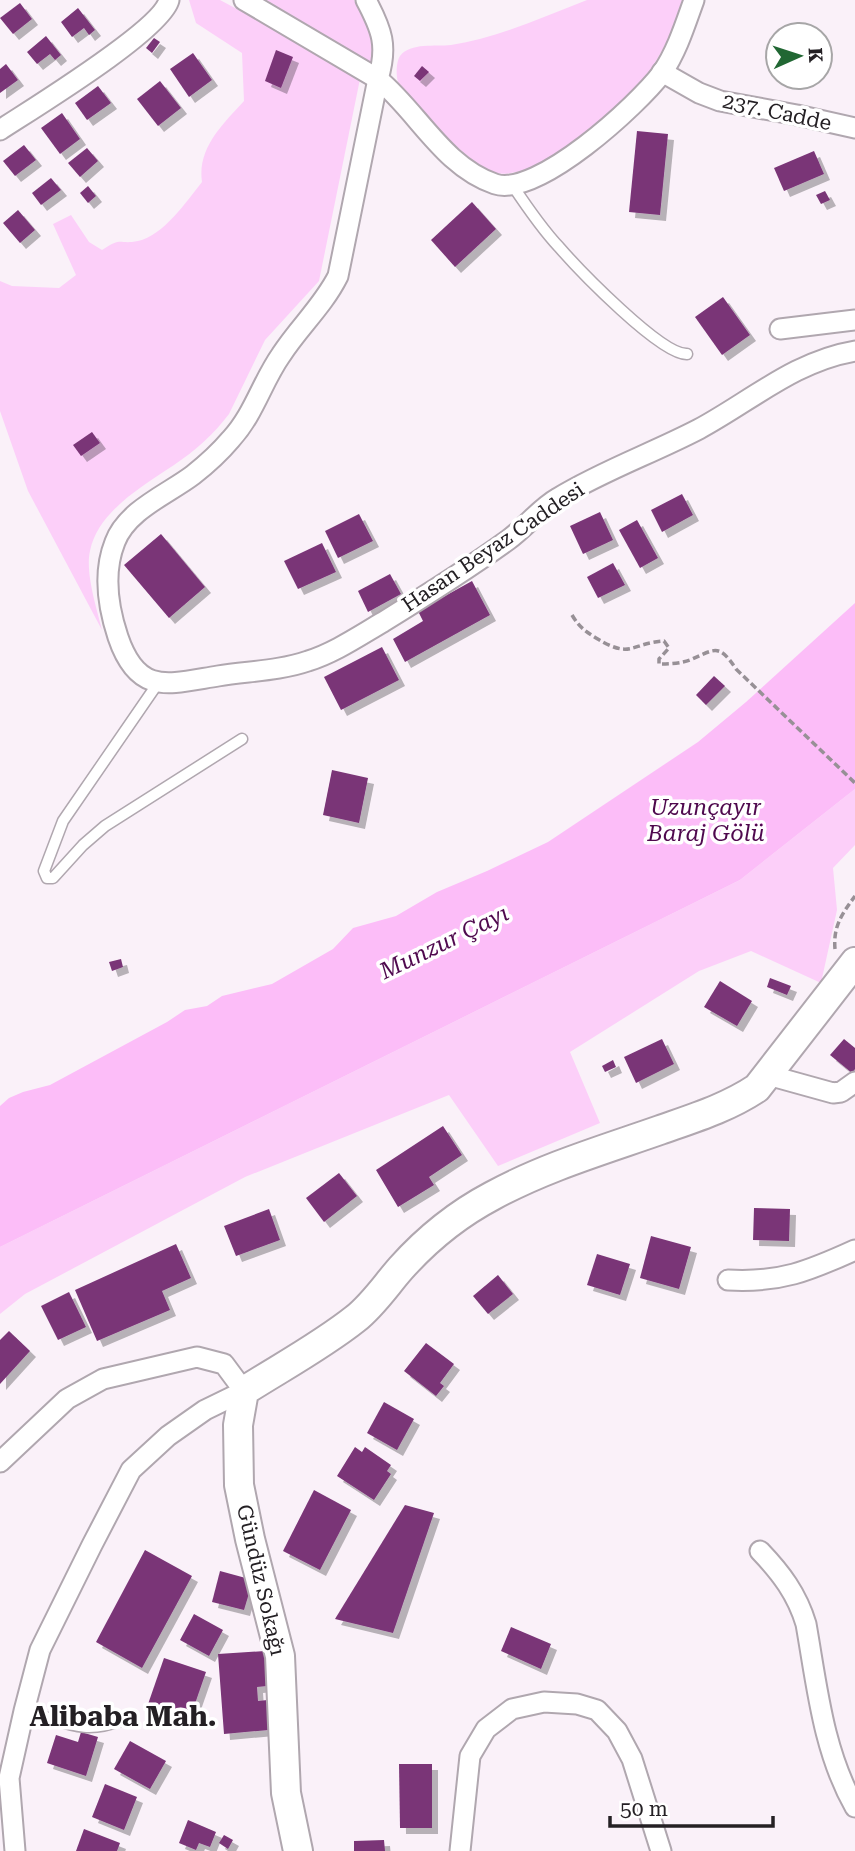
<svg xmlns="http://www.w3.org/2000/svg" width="855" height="1851" font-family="'Roboto Serif',serif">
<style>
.green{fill:#fccff9}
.water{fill:#fcbdf8}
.building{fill:#7a3577;filter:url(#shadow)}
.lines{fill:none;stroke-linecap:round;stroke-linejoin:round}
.lane-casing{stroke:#b0a7af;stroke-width:13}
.street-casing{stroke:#b0a7af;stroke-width:23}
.secondary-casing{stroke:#b0a7af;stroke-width:32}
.path{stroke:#979096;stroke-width:3.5;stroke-dasharray:7 3.5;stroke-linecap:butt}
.lane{stroke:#fff;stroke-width:10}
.street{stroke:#fff;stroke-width:19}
.secondary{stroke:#fff;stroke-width:28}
.labels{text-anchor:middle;stroke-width:7;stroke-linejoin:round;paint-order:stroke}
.street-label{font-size:21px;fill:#242024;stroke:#fff}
.water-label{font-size:23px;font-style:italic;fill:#4f094e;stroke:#fff}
.district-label{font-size:28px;font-weight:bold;fill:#242024;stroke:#fff}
</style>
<defs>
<filter id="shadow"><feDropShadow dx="6" dy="6" stdDeviation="0" flood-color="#0004"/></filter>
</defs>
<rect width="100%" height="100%" fill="#faf1f9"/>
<g class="green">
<path d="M189 0H220L332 60 360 79 319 281 265 340 229 414C214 434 195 451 174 465 143 486 98 511 90 551 85 573 97 609 102 630L28 491 0 411V281L12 286 59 288 76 275 53 224 71 215 89 242 102 250C123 236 118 245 138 241 163 236 187 201 202 182 197 148 223 124 244 101L242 53 196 23Z"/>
<polygon points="266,0 354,0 374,40 374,64"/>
<path d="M587 0H682C674 28 663 53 646 76 621 111 539 182 494 173 476 169 405 100 398 82 396 76 396 62 400 56 411 42 435 47 451 45 498 38 543 17 587 0Z"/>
<polygon points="855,789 855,845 833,868 837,910 821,983 751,951 699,971 570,1052 600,1123 498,1166 449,1095 245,1177 25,1294 0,1314 0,1247 740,880"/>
</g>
<polygon class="water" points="855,603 855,789 740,880 0,1247 0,1106 9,1098 23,1092 50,1085 167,1022 185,1010 207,1006 222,996 272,984 333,949 353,928 396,916 437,892 487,871 548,842 698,742 746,702"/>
<g class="building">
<polygon points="20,3 32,19 13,34 0,18"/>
<polygon points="78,8 95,30 89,35 84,28 72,37 61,22"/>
<polygon points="46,36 61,55 55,60 50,54 37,64 27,52"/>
<polygon points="154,38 160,42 152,53 146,48"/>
<polygon points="276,50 293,57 281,88 265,81"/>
<polygon points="193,53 212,80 189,97 170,69"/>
<polygon points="6,64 18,80 0,93 0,69"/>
<polygon points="422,66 429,72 420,81 414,76"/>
<polygon points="160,81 181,108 158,126 137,99"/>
<polygon points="98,86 111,103 87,120 75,103"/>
<polygon points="62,113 80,139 60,154 41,128"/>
<polygon points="637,131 668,134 660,215 629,212"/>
<polygon points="24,145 36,160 15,176 3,161"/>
<polygon points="87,148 98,161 80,177 68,163"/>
<polygon points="814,151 824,174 784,191 774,168"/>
<polygon points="51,178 61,190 41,205 32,193"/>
<polygon points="88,186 96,196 88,203 80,193"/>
<polygon points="825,191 830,200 821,204 816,195"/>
<polygon points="472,202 496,229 455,267 431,240"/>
<polygon points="18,210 35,230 20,243 3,223"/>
<polygon points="723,297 750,335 722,355 695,317"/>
<polygon points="92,432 100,443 81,456 73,445"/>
<polygon points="682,494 693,515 662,532 651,510"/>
<polygon points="600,512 613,540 583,554 570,526"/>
<polygon points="359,514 373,541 338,558 325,531"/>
<polygon points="637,520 658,558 640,568 619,530"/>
<polygon points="161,534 205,587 169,618 124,565"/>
<polygon points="322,543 336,572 298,589 284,561"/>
<polygon points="613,563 625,585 598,598 587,577"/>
<polygon points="390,574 401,594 368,612 358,591"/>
<polygon points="472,581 490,615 405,662 393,639 423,621 418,611"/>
<polygon points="382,647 399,680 341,710 324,677"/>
<polygon points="714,676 725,686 706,705 696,695"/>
<polygon points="332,770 368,778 359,823 323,815"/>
<polygon points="121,959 123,967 112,971 109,962"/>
<polygon points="770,978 791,986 787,995 767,987"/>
<polygon points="720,981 752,1001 737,1026 704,1007"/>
<polygon points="662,1039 674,1064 636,1083 624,1057"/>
<polygon points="844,1039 855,1048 855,1069 852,1073 830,1055"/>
<polygon points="613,1060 616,1067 605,1072 602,1066"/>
<polygon points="443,1126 462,1155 429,1177 434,1185 398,1207 376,1170"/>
<polygon points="339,1173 357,1196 324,1222 306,1198"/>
<polygon points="754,1208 790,1209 789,1241 753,1240"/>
<polygon points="269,1209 280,1240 236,1256 224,1226"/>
<polygon points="651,1236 691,1247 679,1289 640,1278"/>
<polygon points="176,1244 191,1278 162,1291 170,1310 97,1341 75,1290"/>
<polygon points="597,1254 630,1264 620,1295 587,1285"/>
<polygon points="498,1275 513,1294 488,1314 473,1296"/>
<polygon points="69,1292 86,1327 58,1340 41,1306"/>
<polygon points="9,1331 30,1351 0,1384 0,1340"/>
<polygon points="426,1343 454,1364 440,1383 444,1386 436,1396 404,1371"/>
<polygon points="384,1402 414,1419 397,1450 367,1433"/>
<polygon points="355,1447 362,1452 365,1447 391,1465 387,1471 391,1474 374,1500 337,1476"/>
<polygon points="314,1490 351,1510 320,1570 283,1551"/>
<polygon points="405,1505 434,1513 393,1633 335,1619"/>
<polygon points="145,1550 192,1576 142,1668 96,1642"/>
<polygon points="220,1571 253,1580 244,1610 212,1602"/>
<polygon points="194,1614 223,1630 209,1656 180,1640"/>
<polygon points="511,1627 551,1644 541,1669 501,1651"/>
<polygon points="265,1651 267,1686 257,1687 258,1701 277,1699 279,1729 224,1734 218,1654"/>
<polygon points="164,1658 206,1672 189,1721 147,1707"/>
<polygon points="81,1732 98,1737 86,1776 47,1763 56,1735 78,1742"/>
<polygon points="130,1741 166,1761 150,1789 114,1769"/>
<polygon points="399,1764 432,1764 432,1828 400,1828"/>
<polygon points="105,1784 137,1797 124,1830 92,1817"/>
<polygon points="188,1820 216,1832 210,1847 199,1843 196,1850 179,1843"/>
<polygon points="84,1829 120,1843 117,1851 76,1851"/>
<polygon points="224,1835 233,1840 228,1849 219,1843"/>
<polygon points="384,1840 385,1851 354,1851 354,1841"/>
</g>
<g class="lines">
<g class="lane-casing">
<g id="lane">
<path d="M513 186C527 207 542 229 559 247 579 270 661 355 687 354"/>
<polyline points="158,683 63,821 44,871 47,878 53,878 83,845 105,826 242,739"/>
<path d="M24 1711C65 1721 81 1736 123 1720"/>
</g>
</g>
<g class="street-casing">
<g id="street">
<path d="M244 0 378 79C418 112 443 166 495 184 537 198 638 105 662 73 677 51 685 25 694 0"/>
<path d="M366 0C382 30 388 46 378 79L338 276C323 306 299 327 281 355 262 382 254 414 231 439 220 452 207 464 193 475 168 494 127 510 115 542 103 572 108 607 118 637 138 696 168 684 218 676 248 671 279 671 308 661 334 653 359 636 383 622 425 596 468 569 508 540 526 527 539 509 558 498 602 471 653 453 699 429 751 401 795 361 855 351"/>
<polyline points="662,72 699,93 720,101 797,115 855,128"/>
<path d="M0 130C32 109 162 30 169 0"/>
<polyline points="780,329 855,320"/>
<polyline points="768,1075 833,1093 841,1092 855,1082"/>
<path d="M728 1280C780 1283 809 1271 855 1250"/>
<polyline points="0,1462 67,1399 103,1379 197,1357 224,1364 244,1391 205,1410 168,1436 131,1470 92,1545 40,1650 24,1711 9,1778 15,1851"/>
<path d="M760 1551C781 1573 797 1594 806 1624 817 1686 823 1751 855 1807"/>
<polyline points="460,1851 470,1756 486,1729 512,1709 544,1702 577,1704 597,1710 617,1731 632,1759 661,1851"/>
</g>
</g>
<g class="secondary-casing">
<path id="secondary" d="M298 1851 286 1793 280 1656 250 1539 239 1485 238 1425 244 1391C280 1368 321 1346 355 1319 373 1305 386 1285 401 1268 427 1239 458 1214 492 1196 545 1167 603 1150 660 1130 694 1118 727 1108 757 1088L855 962"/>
</g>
<g class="path">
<path d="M572 615C579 627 585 631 596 638 632 660 630 643 664 641L669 648 659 659V664H662C671 664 682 663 690 660 715 649 719 643 736 669L855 783"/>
<path d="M835 949C833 926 842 914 855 896"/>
</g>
<use href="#lane" class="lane"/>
<use href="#street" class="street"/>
<use href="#secondary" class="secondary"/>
</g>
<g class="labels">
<g class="street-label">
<text transform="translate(777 112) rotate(12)" y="7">237. Cadde</text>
<text transform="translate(493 547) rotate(-34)" y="7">Hasan Beyaz Caddesi</text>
<text transform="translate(261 1580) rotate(77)" y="7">Gündüz Sokağı</text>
</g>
<g class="water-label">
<text x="706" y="815">Uzunçayır<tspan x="706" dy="26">Baraj Gölü</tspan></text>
<text transform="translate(444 942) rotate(-26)" y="8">Munzur Çayı</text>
</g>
<g class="district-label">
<text x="123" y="1726">Alibaba Mah.</text>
</g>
</g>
<g transform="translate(799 56) rotate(87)"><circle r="33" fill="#ffffff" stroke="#a7a6a7" stroke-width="2"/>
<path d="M0-5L12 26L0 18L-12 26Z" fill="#216733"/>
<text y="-10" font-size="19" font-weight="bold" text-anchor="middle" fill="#242024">K</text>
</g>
<path d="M610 1816v10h163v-10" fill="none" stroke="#242024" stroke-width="3.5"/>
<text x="620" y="1816" font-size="21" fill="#242024" stroke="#ffffff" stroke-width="5" paint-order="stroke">50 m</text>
</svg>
